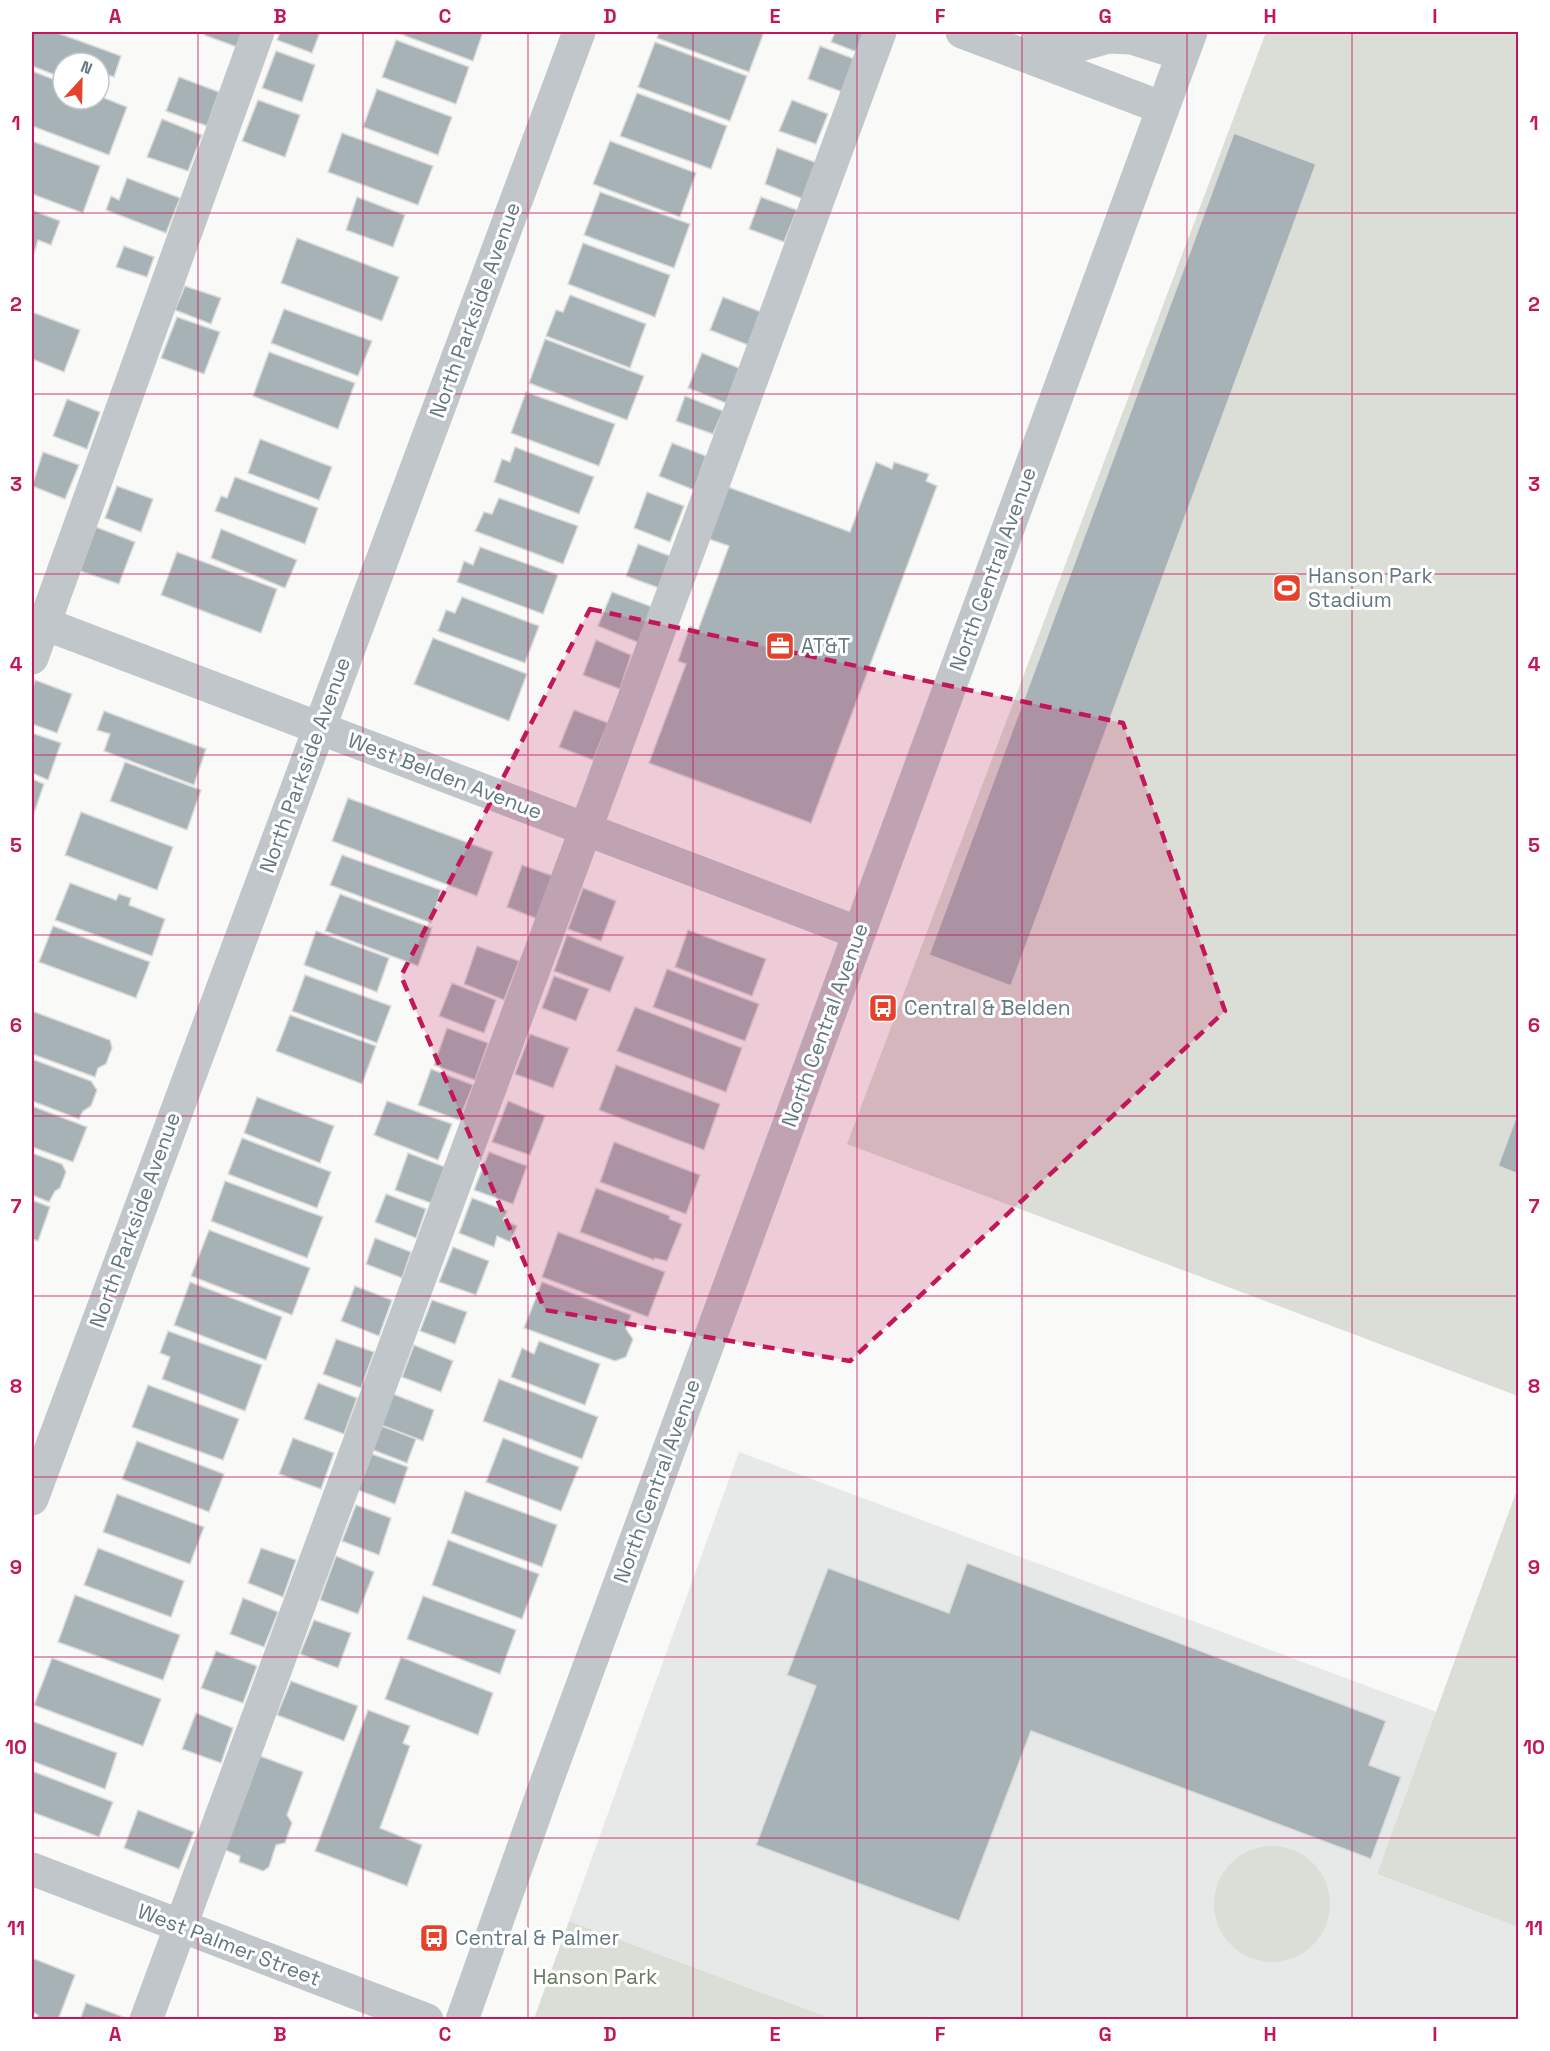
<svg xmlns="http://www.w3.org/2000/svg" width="1550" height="2051" font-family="'Space Grotesk',sans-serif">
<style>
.built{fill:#e7e9e8}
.green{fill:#daded6}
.building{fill:#a7b2b6;stroke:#dbdbd9;stroke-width:1.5}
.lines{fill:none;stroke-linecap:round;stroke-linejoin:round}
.minor{stroke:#c0c6c9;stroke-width:33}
.marked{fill:#c2185b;fill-opacity:0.2;stroke:#c2185b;stroke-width:4.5;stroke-dasharray:12 8;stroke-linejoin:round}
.grid{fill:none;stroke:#c2185b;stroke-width:1.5;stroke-opacity:0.55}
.labels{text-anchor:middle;stroke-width:6;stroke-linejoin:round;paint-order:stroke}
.street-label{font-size:21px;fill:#647882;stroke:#fff}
.poi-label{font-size:21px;fill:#647882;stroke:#fff;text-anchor:start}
.park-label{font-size:21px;fill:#697a63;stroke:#fff}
.neatline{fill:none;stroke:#c2185b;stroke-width:2}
.grid-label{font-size:20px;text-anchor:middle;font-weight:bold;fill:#c2185b}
</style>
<rect width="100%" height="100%" fill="#f9f9f7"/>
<polygon class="built" points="739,1452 1437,1712 1377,1874 1518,1927 1518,2019 833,2019 569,1921"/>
<g class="green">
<polygon points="1266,32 1518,32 1518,1396 847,1144"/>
<polygon points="1518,1487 1518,1927 1377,1874"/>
<circle cx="1272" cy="1904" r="58"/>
<polygon points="569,1921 833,2019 534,2019"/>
</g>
<g class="building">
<polygon points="32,32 55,32 121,56 114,77 100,72 99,75 99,63 63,63 63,78 32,66"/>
<polygon points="205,32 243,32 237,47 204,35"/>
<polygon points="280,32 320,32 312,53 277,40"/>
<polygon points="395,32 483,32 473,61"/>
<polygon points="659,32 764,32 749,72 657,38"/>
<polygon points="835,32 865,32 857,52 831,42"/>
<polygon points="396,40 469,67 456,104 382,77"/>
<polygon points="655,42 747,76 730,121 638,87"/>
<polygon points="820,46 857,60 845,93 808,79"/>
<polygon points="276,51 315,65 302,102 262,88"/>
<polygon points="32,71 63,83 63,99 99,99 99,96 127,107 109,155 32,126"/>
<polygon points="179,77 219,92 207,126 166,111"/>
<polygon points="377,89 452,117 438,155 363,127"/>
<polygon points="637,93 727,126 711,169 620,136"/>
<polygon points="258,100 300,115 285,157 242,141"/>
<polygon points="792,100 828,114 816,144 779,131"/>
<polygon points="162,119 202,135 188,171 147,157"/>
<polygon points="342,133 433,166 418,205 328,172"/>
<polygon points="1234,133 1316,164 1011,986 929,955"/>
<polygon points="32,141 100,166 83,213 32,194"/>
<polygon points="610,141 696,173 680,217 593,184"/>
<polygon points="777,148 817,163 803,199 765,184"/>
<polygon points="127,178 180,198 166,233 106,210 111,196 119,200"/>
<polygon points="600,192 690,224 674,268 584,235"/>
<polygon points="357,197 405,215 393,247 346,230"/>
<polygon points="761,197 797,210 784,242 749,229"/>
<polygon points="32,210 60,221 51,245 38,240 34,254 32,253"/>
<polygon points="297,238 399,277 382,321 281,283"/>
<polygon points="583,243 670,275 655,317 568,284"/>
<polygon points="124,246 154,257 147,277 116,267"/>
<polygon points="185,286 221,298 211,324 175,310"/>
<polygon points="570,295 646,324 630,368 546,336 556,310 563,312"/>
<polygon points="723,297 761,312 748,345 710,330"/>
<polygon points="284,309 372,341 358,376 271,343"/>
<polygon points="32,312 80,330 64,372 32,359"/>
<polygon points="177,317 220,332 204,374 161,358"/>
<polygon points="545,339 644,376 627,420 529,383"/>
<polygon points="269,352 355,383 338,429 253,396"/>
<polygon points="702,353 739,368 726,403 688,388"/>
<polygon points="526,392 615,424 599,466 511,433"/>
<polygon points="685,396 723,411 713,434 676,421"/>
<polygon points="67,399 100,412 87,449 53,436"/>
<polygon points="260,439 332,467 319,500 248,473"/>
<polygon points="672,443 706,456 694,490 659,476"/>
<polygon points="515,447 594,477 579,514 494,482 502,459 510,462"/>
<polygon points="43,452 79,465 65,499 32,486"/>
<polygon points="876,462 892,469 894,462 929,474 926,481 937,486 811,823 649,763 686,664 678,661 690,626 698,630 729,546 709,539 728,487 850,532"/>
<polygon points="235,477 318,508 305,544 215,511 221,496 227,498"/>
<polygon points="117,486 153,499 141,532 105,518"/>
<polygon points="647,492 684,506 670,542 634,528"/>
<polygon points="499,498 578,526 563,564 475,531 484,512 492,514"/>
<polygon points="96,527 135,542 119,584 80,571"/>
<polygon points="221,529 297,560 285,588 211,558"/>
<polygon points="638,544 670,556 659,588 626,576"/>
<polygon points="480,547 558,575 543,614 457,582 464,561 473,565"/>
<polygon points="177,552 277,589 261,633 161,595"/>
<polygon points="612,592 655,608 642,644 598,626"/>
<polygon points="462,597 539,626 525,663 438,631 446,610 455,613"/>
<polygon points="433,638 527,674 509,721 414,684"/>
<polygon points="596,640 631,655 620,689 583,675"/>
<polygon points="35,680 72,694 57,733 32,724 32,691"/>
<polygon points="574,710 608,723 593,760 559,747"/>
<polygon points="104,711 206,749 194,785 104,751 110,734 97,730"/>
<polygon points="32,733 61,743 48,780 32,773"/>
<polygon points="125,762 201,790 187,830 110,801"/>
<polygon points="32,779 44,784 32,819"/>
<polygon points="348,798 493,852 477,896 332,841"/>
<polygon points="81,812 173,847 157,890 65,855"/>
<polygon points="342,855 441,890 431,923 330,885"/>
<polygon points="522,865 556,877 540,920 507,907"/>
<polygon points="70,883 116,900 119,894 131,898 129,905 165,919 152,956 55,920"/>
<polygon points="583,888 616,901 601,941 568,929"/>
<polygon points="340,894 432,928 418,966 325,931"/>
<polygon points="53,926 150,962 136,998 39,962"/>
<polygon points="688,930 766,959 752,996 675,967"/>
<polygon points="316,931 389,958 377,992 304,965"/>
<polygon points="567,935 624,957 610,992 554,971"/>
<polygon points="477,946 519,961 504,1000 464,984"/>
<polygon points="667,969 759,1004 745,1041 653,1007"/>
<polygon points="305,975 391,1006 377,1043 292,1011"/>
<polygon points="554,976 589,989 576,1021 542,1008"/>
<polygon points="452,983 496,1000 484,1033 439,1016"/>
<polygon points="635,1007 742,1048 726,1092 617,1051"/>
<polygon points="32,1011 110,1040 112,1048 106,1064 98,1068 95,1077 32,1054"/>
<polygon points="290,1015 376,1046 362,1084 276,1051"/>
<polygon points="447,1028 488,1043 475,1080 434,1065"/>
<polygon points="530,1034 569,1048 553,1088 515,1074"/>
<polygon points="32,1059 91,1081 97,1090 91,1106 83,1111 79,1119 32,1101"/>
<polygon points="616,1065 720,1104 704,1150 599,1110"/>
<polygon points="431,1069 473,1085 459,1120 418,1105"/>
<polygon points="257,1097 334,1126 320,1163 244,1133"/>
<polygon points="387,1101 452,1124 438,1160 374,1135"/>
<polygon points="508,1101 545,1116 530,1155 492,1142"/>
<polygon points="32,1106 87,1127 73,1162 32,1147"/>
<polygon points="1518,1112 1518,1174 1498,1166"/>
<polygon points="242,1138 331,1172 317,1208 228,1174"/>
<polygon points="614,1142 700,1175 686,1214 600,1182"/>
<polygon points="489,1152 527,1166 513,1204 474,1190"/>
<polygon points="32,1153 62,1164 66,1172 60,1188 55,1191 49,1202 32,1195"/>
<polygon points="408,1153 445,1167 431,1203 395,1190"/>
<polygon points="225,1181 323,1217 307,1258 211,1221"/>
<polygon points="596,1188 670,1216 669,1219 682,1224 667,1261 655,1258 654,1260 580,1232"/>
<polygon points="386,1194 426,1209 416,1238 375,1222"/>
<polygon points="472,1198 507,1211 503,1220 517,1226 510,1242 497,1236 494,1247 459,1233"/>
<polygon points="32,1200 50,1207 38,1241 32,1239"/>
<polygon points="209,1230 310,1268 292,1315 191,1276"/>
<polygon points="558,1232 665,1272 648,1317 542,1277"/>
<polygon points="375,1238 411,1252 402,1278 366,1264"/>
<polygon points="453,1247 489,1261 476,1295 439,1282"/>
<polygon points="190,1282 282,1317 266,1360 174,1325"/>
<polygon points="542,1282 631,1315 626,1329 633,1339 626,1357 615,1361 524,1328"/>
<polygon points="355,1286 392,1300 379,1336 341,1321"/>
<polygon points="432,1300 467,1312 455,1344 420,1331"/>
<polygon points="168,1331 262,1365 245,1411 162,1379 170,1357 160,1353"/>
<polygon points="336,1339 374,1352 361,1388 323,1374"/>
<polygon points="539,1341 600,1364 585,1405 511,1377 522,1348 534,1354"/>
<polygon points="414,1345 453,1361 441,1392 402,1377"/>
<polygon points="499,1379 598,1417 582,1459 483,1421"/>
<polygon points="318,1383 357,1398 344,1434 304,1419"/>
<polygon points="148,1385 239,1419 223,1460 132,1427"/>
<polygon points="393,1394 434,1410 423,1441 381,1425"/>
<polygon points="382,1426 416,1439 407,1463 373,1450"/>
<polygon points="293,1438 334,1453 321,1489 279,1474"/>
<polygon points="503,1438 579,1467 561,1511 486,1482"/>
<polygon points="137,1441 224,1474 209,1512 122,1479"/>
<polygon points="372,1454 408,1467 395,1504 358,1490"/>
<polygon points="465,1491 557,1525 542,1567 451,1533"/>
<polygon points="117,1494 204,1527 190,1564 103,1532"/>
<polygon points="356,1505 391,1518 379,1555 342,1541"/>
<polygon points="448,1540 539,1574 522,1619 432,1585"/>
<polygon points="98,1548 184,1581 171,1617 84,1585"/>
<polygon points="261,1548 296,1560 283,1597 248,1583"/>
<polygon points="336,1556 374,1572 358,1614 320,1600"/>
<polygon points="967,1563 1386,1721 1369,1765 1401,1777 1371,1859 1031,1731 959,1921 756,1845 816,1686 787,1675 828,1568 949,1613"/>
<polygon points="75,1595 180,1635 163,1680 58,1642"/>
<polygon points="423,1596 516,1630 500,1674 407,1639"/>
<polygon points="243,1598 278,1612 264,1647 230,1634"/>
<polygon points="314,1620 351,1633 338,1668 300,1654"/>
<polygon points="216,1651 257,1666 243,1703 201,1688"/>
<polygon points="401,1657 493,1693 478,1735 385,1699"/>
<polygon points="52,1658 161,1699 143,1746 34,1705"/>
<polygon points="291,1681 358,1706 344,1741 277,1715"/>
<polygon points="368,1710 410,1726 403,1743 410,1746 380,1828 422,1845 407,1886 315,1851"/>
<polygon points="196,1713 233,1728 221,1763 182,1749"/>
<polygon points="32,1721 117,1753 105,1789 32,1761"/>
<polygon points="260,1756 303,1772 287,1815 292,1823 285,1843 276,1845 269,1867 263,1871 239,1862 240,1856 225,1850"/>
<polygon points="32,1771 113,1802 99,1837 32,1812"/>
<polygon points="138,1810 194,1832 179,1869 124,1848"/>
<polygon points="32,1958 75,1975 58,2020 36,2020 38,2015 32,2012"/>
<polygon points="86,2003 129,2019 129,2020 80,2020"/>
</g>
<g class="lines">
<g class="minor">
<polyline points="962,32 1163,108"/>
<polyline points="1039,32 1076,46 1108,37 1132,38 1182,54"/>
<polyline points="32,619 859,933"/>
<polyline points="32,658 258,32"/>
<polyline points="32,1499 579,32"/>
<polyline points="32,1869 427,2020"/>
<polyline points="146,2020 880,32"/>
<polyline points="462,2020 544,1789 1191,32"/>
</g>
</g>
<path class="marked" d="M590 609 1123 723 1225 1011 850 1361 545 1310 401 976Z"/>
<path class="grid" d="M198 32V2020M363 32V2020M528 32V2020M693 32V2020M857 32V2020M1022 32V2020M1187 32V2020M1352 32V2020M32 213H1518M32 394H1518M32 574H1518M32 755H1518M32 935H1518M32 1116H1518M32 1296H1518M32 1477H1518M32 1657H1518M32 1838H1518"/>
<defs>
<g id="stadium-square" transform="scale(1.5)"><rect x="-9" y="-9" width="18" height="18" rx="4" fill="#e5422b" stroke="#fff"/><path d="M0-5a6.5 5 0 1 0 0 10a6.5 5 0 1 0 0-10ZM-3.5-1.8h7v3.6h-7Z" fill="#fff"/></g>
<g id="office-square" transform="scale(1.5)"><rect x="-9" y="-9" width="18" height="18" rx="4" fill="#e5422b" stroke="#fff"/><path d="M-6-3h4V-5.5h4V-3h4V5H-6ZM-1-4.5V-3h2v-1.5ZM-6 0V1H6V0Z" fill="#fff"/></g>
<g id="bus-square" transform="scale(1.5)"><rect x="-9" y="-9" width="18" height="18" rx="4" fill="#e5422b" stroke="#fff"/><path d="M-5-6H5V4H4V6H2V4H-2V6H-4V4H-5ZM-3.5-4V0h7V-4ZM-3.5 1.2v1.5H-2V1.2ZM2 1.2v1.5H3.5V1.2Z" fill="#fff"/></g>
</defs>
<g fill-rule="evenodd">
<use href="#stadium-square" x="1287" y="588"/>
<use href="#office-square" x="780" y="646"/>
<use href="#bus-square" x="883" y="1008"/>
<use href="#bus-square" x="434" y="1938"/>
</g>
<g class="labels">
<g class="street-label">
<text transform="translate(475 310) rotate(-70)" y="7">North Parkside Avenue</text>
<text transform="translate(993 569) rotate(-70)" y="7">North Central Avenue</text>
<text transform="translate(305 765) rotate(-70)" y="7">North Parkside Avenue</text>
<text transform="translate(445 776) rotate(21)" y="7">West Belden Avenue</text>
<text transform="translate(825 1025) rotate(-70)" y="7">North Central Avenue</text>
<text transform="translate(135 1220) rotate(-70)" y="7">North Parkside Avenue</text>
<text transform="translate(657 1481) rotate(-70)" y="7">North Central Avenue</text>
<text transform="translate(229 1945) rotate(21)" y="7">West Palmer Street</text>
</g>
<g class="poi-label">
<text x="1308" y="583">Hanson Park<tspan x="1308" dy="24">Stadium</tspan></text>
<text x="801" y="653">AT&amp;T</text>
<text x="904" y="1015">Central &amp; Belden</text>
<text x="455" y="1945">Central &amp; Palmer</text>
</g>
<g class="park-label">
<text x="595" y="1984">Hanson Park</text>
</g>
</g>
<rect width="1550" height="2051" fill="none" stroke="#ffffff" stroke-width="66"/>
<g transform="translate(81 81) rotate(22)"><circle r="28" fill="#ffffff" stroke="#c1c9cd" stroke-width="1.5"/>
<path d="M0-4.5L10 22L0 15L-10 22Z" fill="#e5422b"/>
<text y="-9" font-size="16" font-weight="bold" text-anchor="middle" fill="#647882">N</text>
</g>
<rect x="33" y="33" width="1484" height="1985" class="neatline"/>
<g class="grid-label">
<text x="115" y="23">A</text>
<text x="280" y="23">B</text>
<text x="445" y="23">C</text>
<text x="610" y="23">D</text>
<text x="775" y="23">E</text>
<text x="940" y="23">F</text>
<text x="1105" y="23">G</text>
<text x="1270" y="23">H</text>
<text x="1435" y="23">I</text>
<text x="16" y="130">1</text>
<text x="1534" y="130">1</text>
<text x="16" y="311">2</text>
<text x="1534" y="311">2</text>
<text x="16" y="491">3</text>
<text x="1534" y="491">3</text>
<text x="16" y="671">4</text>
<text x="1534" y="671">4</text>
<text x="16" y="852">5</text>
<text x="1534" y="852">5</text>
<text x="16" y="1032">6</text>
<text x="1534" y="1032">6</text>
<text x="16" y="1213">7</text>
<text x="1534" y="1213">7</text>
<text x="16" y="1393">8</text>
<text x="1534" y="1393">8</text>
<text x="16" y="1574">9</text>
<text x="1534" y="1574">9</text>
<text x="16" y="1754">10</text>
<text x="1534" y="1754">10</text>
<text x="16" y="1935">11</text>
<text x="1534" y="1935">11</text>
<text x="115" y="2041">A</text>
<text x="280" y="2041">B</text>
<text x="445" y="2041">C</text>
<text x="610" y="2041">D</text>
<text x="775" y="2041">E</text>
<text x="940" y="2041">F</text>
<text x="1105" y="2041">G</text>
<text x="1270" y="2041">H</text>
<text x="1435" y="2041">I</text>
</g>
</svg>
